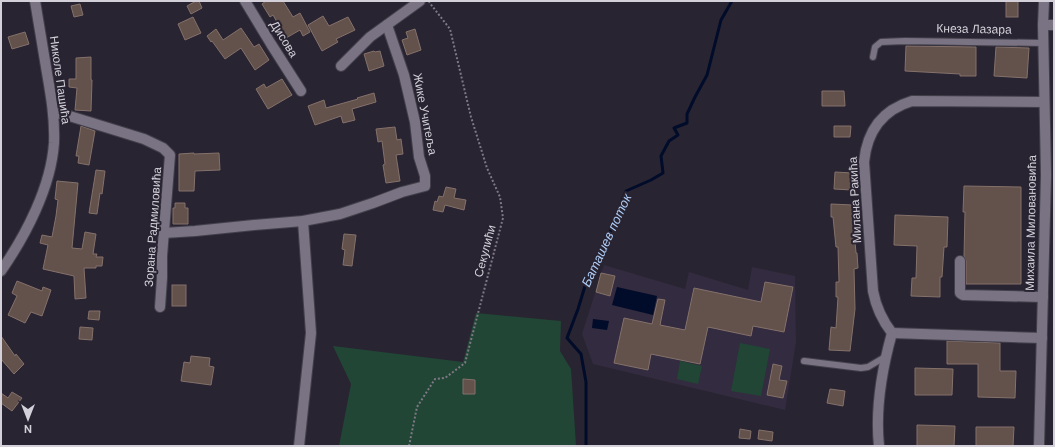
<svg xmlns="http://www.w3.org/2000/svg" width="1055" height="447" font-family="'DM Sans',sans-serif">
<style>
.built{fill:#332b3f}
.green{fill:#214635}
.water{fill:#000c29}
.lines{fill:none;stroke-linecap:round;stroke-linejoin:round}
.stream{stroke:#000c29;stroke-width:3}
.building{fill:#63514b;stroke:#84716b}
.service-casing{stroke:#44404b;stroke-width:8}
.minor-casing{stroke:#44404b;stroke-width:12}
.tertiary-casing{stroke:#44404b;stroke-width:12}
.path{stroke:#7e7985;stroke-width:2;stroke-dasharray:2 2;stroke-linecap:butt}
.service{stroke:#797383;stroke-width:6}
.minor{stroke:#797383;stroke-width:10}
.tertiary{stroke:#797383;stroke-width:10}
.labels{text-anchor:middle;stroke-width:4;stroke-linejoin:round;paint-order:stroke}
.street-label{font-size:12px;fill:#d4d0d9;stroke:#292432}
.water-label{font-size:13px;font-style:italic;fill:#afcef8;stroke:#292432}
</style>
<rect width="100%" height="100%" fill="#292432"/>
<polygon class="built" points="604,265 685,289 689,272 748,290 752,267 795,276 796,342 785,410 593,364 582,334"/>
<g class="green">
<polygon points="476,313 561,321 560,351 571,369 576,446 339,446 351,384 333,346 463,362"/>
<polygon points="740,343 770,349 761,396 731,391"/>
<polygon points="680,361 702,366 698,384 677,379"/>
</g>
<g class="water">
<polygon points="617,287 657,296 653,315 612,305"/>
<polygon points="593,319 609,321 607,330 592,328"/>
</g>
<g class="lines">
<polyline class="stream" points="586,446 586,382 581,354 567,338 578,309 589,273 611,230 626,191 651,180 663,173 661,156 669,141 678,135 674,128 687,123 687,114 695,97 707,75 721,20 732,1"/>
</g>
<g class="building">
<polygon points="196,1 199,1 202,8 191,14 187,6"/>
<polygon points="266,1 283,1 293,17 300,13 310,32 303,36 300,30 286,38 273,15 270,17 262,4"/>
<rect x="1006" y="1" width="12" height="16"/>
<polygon points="80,4 83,15 74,17 71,6"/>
<polygon points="323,16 329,26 348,17 355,30 336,39 338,42 322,51 308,25"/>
<polygon points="193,17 201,33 185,40 178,24"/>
<polygon points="241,28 254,47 259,44 269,60 255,70 241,48 225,59 212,41 211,42 207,36 216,29 223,40"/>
<polygon points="415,29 421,50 407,55 402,40 408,38 406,32"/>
<polygon points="25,32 29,44 12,49 8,37"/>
<polygon points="906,46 976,47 976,76 960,76 960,74 905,71"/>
<polygon points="996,47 1029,48 1027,78 994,76"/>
<polygon points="374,51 375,52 380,51 384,66 369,71 364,54"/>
<polygon points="91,57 91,80 92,80 91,111 75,110 77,88 69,87 69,79 76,79 76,58"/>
<polygon points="282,79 292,95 268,109 256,89 264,84 266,88"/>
<polygon points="822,91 844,91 845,106 822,106"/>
<polygon points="374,93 376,102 352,109 355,120 343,123 341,116 315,125 308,106 324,100 326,108 358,99 357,98"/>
<polygon points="81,126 95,131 89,165 78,163 79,156 76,156"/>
<polygon points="834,126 851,126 850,137 834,137"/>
<polygon points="395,127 397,140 401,139 403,154 396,155 400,181 386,183 383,165 385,164 382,141 378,142 376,129"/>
<polygon points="194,153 194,154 219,153 220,170 195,171 194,191 179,191 179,154"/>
<polygon points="96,170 105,171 102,194 100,193 97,214 89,213"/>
<polygon points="835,172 853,173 852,190 834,189"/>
<polygon points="57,181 78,183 72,248 82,249 85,232 96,234 93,254 97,254 96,257 103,257 102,266 96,266 96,268 84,268 86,298 75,299 74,276 43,269 48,245 40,243 42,235 52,237 56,216 58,200 55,199"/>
<polygon points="964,186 1021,187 1021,284 966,284 966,261 964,256 965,212 963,212"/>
<polygon points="446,187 456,189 454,198 466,200 464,210 445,205 443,212 433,210 435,201 437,202 439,196 443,197"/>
<polygon points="175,203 185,203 185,208 188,208 188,224 173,224 173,208 175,208"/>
<polygon points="831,204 853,205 853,219 856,253 857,253 858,268 854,269 855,309 850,351 829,350 831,327 836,328 838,297 836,297 836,282 839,282 838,247 836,247 833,217 831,217"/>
<polygon points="895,215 948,217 947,247 944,247 942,277 940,277 940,297 911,296 912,278 916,278 917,246 894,245"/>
<polygon points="344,234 356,235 352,266 343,265 345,250 342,249"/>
<polygon points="601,273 615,276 610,296 596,292"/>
<polygon points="17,281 42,291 43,287 51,290 42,316 31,312 25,323 8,315 17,296 12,293"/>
<polygon points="765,282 793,287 784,332 753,326 751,336 708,327 700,364 651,354 648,370 614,363 624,318 652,324 658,299 665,300 660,325 685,330 694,288 761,302"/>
<rect x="172" y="285" width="14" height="21"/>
<polygon points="89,311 100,311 99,320 88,319"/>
<polygon points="80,327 93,328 92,340 79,339"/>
<polygon points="1,336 15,356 16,354 24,364 14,374 1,359"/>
<polygon points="947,341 1000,343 1000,371 1016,371 1015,398 978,397 978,364 947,364"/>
<polygon points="191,356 210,358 209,366 214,367 211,385 181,381 184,362 190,363"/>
<polygon points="773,364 782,366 779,380 787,381 783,398 767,395"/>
<polygon points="915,368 953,369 952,395 915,395"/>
<polygon points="463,379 475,380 475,394 463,394"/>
<polygon points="830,389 845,391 843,406 827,403"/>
<polygon points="12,392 22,398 12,411 1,403 1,393 8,398"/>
<polygon points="917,425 955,426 954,446 917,446"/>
<polygon points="976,427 1014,427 1013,446 976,446"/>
<polygon points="740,429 751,431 750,439 739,438"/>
<polygon points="759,430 773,432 772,441 758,439"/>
</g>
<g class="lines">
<g class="service-casing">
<g id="service">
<polyline points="873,57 875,47 881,42 905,41 1043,43"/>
<polyline points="804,361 861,368 868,367 885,357"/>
</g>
</g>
<g class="minor-casing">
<g id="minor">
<polyline points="245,1 271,44 301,91"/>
<polyline points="1043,25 1054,25"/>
<polyline points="341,66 370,37 420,1"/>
<polyline points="53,113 63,114 144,139 163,148 170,155 162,256 162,278 160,307"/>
<polyline points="164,233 195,231 254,225 303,221 340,214 373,203 402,192 425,186 425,176 419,157 415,122 404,75 387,25"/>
<polyline points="960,261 960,293 963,295 1043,297"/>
<polyline points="892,333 1042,338"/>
<polyline points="299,446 311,333 303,221"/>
<path d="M879 446C875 408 882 369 892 333 882 320 876 307 873 291L864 162C867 131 882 110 912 101L1044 102"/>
<polyline points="1039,446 1046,175 1043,25 1044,1"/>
</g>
</g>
<g class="tertiary-casing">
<path id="tertiary" d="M1 271C26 235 51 187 54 143 55 119 51 96 47 73 43 49 39 25 35 1"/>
</g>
<polyline class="path" points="409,446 417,407 435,379 445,378 465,363 503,218 500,197 487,168 471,117 450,29 429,2"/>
<use href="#service" class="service"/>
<use href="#minor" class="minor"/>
<use href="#tertiary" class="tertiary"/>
</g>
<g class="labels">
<g class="street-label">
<text transform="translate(974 29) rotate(1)" y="4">Кнеза Лазара</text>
<text transform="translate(284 39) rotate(58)" y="4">Дисова</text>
<text transform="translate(60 80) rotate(82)" y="4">Николе Пашића</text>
<text transform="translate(425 114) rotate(79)" y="4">Жике Учитеља</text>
<text transform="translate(855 200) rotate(-93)" y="4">Милана Ракића</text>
<text transform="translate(1031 223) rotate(-89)" y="4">Михаила Миловановића</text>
<text transform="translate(153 227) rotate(-86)" y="4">Зорана Радмиловића</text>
<text transform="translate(485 251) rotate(-75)" y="4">Секулићи</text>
</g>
<g class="water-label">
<text transform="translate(606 240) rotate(-65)" y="5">Баташев поток</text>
</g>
</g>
<rect width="1055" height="447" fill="none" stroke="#d4d0d9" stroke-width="4"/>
<g transform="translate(28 419) rotate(180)" stroke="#292432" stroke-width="3" paint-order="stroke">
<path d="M0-3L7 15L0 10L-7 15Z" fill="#d4d0d9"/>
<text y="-6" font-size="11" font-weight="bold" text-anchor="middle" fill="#d4d0d9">N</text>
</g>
</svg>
